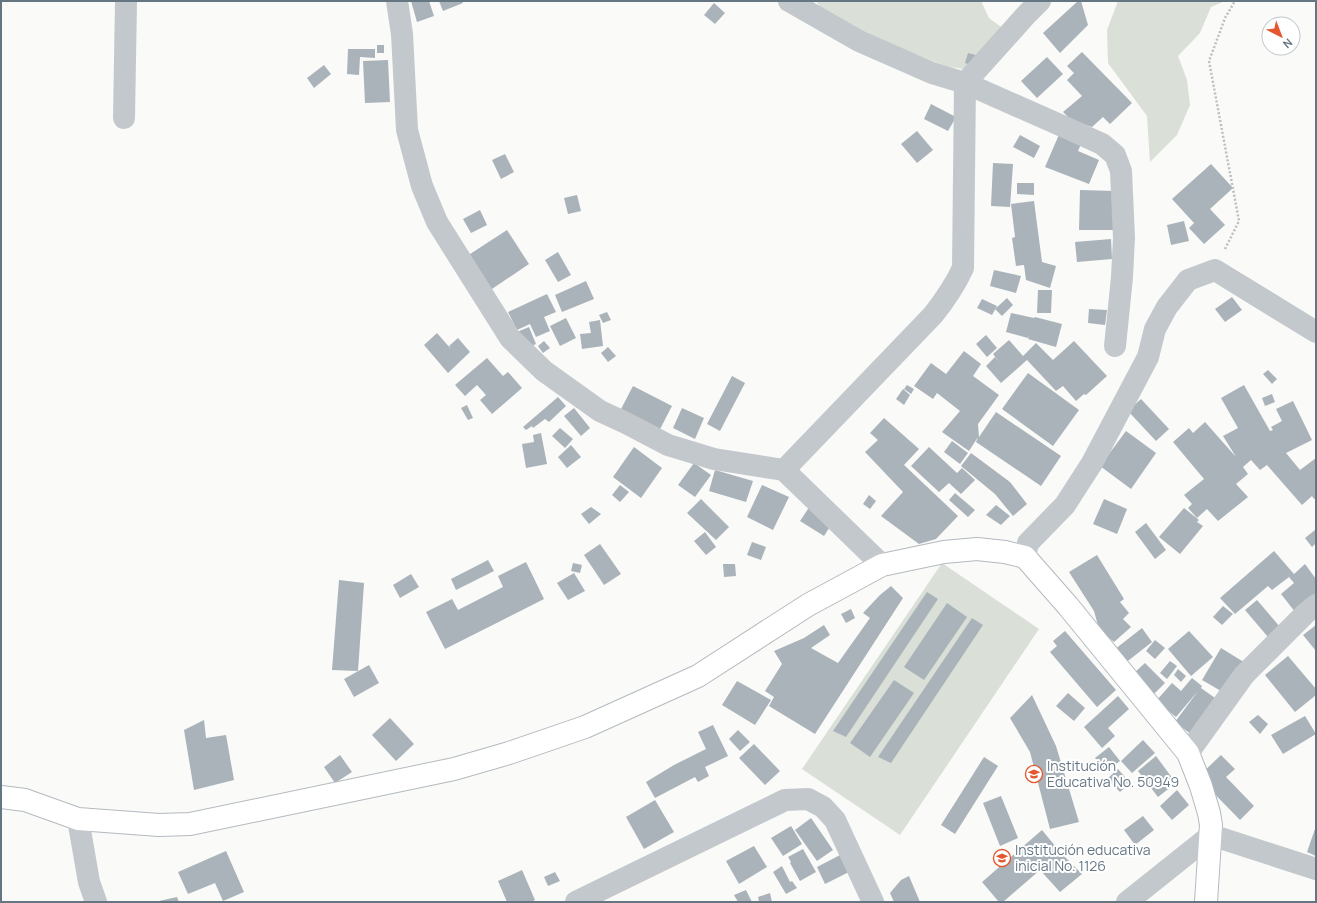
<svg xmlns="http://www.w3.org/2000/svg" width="1317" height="903" font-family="Manrope,sans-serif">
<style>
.green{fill:#dadfd7}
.building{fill:#aab3b9}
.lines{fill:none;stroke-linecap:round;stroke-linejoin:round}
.secondary-casing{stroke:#b3babf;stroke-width:24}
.path{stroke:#bbbfc2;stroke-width:2.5;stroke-dasharray:2 2;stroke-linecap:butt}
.minor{stroke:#c3c8cc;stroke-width:22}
.secondary{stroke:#fff;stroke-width:22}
.labels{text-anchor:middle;stroke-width:4;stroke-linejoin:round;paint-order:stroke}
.poi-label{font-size:14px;fill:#657683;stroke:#fff;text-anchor:start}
</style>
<rect width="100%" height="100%" fill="#fafaf8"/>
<g class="green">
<polygon points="816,1 981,1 989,18 1005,30 987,73 945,66 829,19"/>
<polygon points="1118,1 1225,1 1211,7 1200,33 1178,56 1187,80 1190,105 1177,135 1150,162 1147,116 1108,63 1107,30"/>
<polygon points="942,563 1039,629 900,835 802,769"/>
</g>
<g class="building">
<polygon points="411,1 429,1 434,16 417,22"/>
<polygon points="439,1 462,1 463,3 443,11"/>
<polygon points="1078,1 1081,1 1088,25 1060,53 1043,33"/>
<polygon points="714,3 725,13 715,24 704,15"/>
<rect x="377" y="45" width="7" height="8"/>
<polygon points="348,49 375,49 375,58 360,57 359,75 347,74"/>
<polygon points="1082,52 1132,103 1110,124 1103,117 1092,127 1071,120 1063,112 1082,96 1067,80 1074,73 1067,66"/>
<polygon points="968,53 979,56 975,66 965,63"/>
<polygon points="1047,57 1063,74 1037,98 1021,81"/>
<polygon points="388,60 390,102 365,103 363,61"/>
<polygon points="324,65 331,74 314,88 307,78"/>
<polygon points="931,104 956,117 948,131 924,119"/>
<polygon points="1061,130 1083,139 1078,151 1099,160 1089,184 1045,167"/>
<polygon points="917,131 933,150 917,163 901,144"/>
<polygon points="1020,135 1040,146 1034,158 1013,147"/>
<polygon points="505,154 514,172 501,179 492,160"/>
<polygon points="993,163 1013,164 1010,207 991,206"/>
<polygon points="1211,164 1233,188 1210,209 1225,225 1204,244 1189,228 1194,223 1172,199"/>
<polygon points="1017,183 1034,183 1034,195 1017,194"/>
<polygon points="1080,190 1114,191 1113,230 1079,230"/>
<polygon points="577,195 581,211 568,214 564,198"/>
<polygon points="1034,201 1042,262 1056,266 1050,288 1026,280 1024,265 1016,266 1012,238 1015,237 1011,204"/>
<polygon points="480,210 487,225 471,233 463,219"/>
<polygon points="1184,221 1189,241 1171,245 1167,225"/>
<polygon points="507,230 529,264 489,291 467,256"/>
<polygon points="1111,239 1112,259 1077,262 1075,242"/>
<polygon points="558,252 571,275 558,282 545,260"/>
<polygon points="994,270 1021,276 1016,293 990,286"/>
<polygon points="586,281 594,299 562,312 555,295"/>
<polygon points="1038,290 1052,290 1051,313 1037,313"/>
<polygon points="547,294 556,312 544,317 550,331 536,337 530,324 517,330 508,312"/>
<polygon points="1232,297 1242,310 1225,322 1215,309"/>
<polygon points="1007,298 1013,305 1002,316 995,309"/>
<polygon points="982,299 997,306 992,315 977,308"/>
<polygon points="1089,309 1107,310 1105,325 1088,323"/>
<polygon points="607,312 611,320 603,323 599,315"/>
<polygon points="1011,313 1034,318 1035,317 1062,324 1056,347 1028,339 1030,334 1028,338 1006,332"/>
<polygon points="566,318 576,338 560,346 550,326"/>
<polygon points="600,320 603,346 582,349 580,334 591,333 589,322"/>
<polygon points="529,327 536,344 524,349 517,332"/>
<polygon points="437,333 451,349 449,346 458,338 470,352 448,373 424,345"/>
<polygon points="986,335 997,348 987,357 976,344"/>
<polygon points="1009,340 1023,356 1036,343 1053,360 1074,341 1107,376 1086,395 1084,394 1076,401 1063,386 1056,391 1027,360 1001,383 986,366 995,357 1000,363 993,354"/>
<polygon points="544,341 550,348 543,353 538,346"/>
<polygon points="608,347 616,356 608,362 601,353"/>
<polygon points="964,351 981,364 973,376 999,395 978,424 979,437 996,412 1061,456 1041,486 976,442 978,437 969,451 942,432 960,411 937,393 933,399 914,386 931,363 946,374"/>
<polygon points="487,358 503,376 508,372 522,388 492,414 480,400 486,395 477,385 465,396 455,385"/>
<polygon points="1268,370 1277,379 1272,384 1263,374"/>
<polygon points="1028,373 1079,410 1053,446 1002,409"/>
<polygon points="732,376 745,383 720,431 707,424"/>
<polygon points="907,385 914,389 911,394 904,389"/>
<polygon points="1244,385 1270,431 1273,430 1271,427 1282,421 1276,409 1293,401 1312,440 1286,453 1300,470 1316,458 1316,498 1314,499 1312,496 1302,505 1267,465 1260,470 1251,460 1243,467 1248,474 1236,484 1248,497 1218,521 1207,509 1197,518 1188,508 1192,504 1184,495 1204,479 1173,442 1189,428 1193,433 1205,422 1236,457 1223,436 1238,428 1221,398"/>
<polygon points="633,386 672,406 659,431 620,411"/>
<polygon points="903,389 910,395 904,405 896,399"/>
<polygon points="1272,394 1275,402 1265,406 1262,398"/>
<polygon points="558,397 566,406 549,422 545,419 533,428 532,426 526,430 523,427"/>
<polygon points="1141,399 1169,429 1156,441 1128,411"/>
<polygon points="467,405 473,418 468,420 461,408"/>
<polygon points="574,408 590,428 581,436 564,416"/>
<polygon points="682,408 704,418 695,439 673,428"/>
<polygon points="884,418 919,449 904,465 958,516 936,539 919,544 881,516 903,492 865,452 878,440 870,433"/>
<polygon points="560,428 573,439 565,448 552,436"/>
<polygon points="1126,431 1156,453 1131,489 1100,466"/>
<polygon points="541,433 547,464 526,468 522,444 534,442 533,435"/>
<polygon points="952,441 968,453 960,464 944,452"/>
<polygon points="571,445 581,457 567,468 558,457"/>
<polygon points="634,447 662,468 641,498 613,477"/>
<polygon points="929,447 957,473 962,468 975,480 961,494 949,483 939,492 911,466"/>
<polygon points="971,453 1010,482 1027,504 1013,516 995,494 961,466"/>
<polygon points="694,463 711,475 695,497 678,485"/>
<polygon points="715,470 753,481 746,502 709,491"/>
<polygon points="620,485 629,492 620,502 612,495"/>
<polygon points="762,485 789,497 773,530 747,517"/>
<polygon points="955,493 975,510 968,517 949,500"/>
<polygon points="869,495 876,501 870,509 863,504"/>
<polygon points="701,499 729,527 716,540 687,513"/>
<polygon points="1104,499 1127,509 1117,534 1093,524"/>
<polygon points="996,505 1010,516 1001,525 986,515"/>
<polygon points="810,506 833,522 824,536 800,521"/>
<polygon points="591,507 601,514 589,524 581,514"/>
<polygon points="1184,508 1199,520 1197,522 1203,526 1180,554 1159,537"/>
<polygon points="1146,523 1166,550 1155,559 1135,532"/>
<polygon points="1315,530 1316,531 1316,543 1312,547 1305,538"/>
<polygon points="705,532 716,547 706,555 694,541"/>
<polygon points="752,542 766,547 761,560 747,555"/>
<polygon points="600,544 621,574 604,585 584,555"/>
<polygon points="1274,551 1294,574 1305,564 1316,579 1316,604 1299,617 1281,594 1294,583 1289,577 1272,590 1268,586 1235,614 1220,598"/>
<polygon points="1097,555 1124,599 1120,602 1129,613 1123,619 1131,627 1114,642 1099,629 1094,611 1069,572"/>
<polygon points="488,560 494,571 456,590 451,579"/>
<polygon points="526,562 544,599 445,649 426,612 452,599 458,610 503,587 498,576"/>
<polygon points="573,563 582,565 580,573 571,571"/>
<polygon points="723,564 735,564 736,576 724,577"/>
<polygon points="574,573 585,591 568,600 557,583"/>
<polygon points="411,574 419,587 400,598 393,585"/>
<polygon points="339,580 364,583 358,671 332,670"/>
<polygon points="891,586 903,598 815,734 769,706 774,697 765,691 782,664 774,651 804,638 824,625 830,635 811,648 838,663 870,618 863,613 880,595"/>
<polygon points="927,592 938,599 846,737 833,731"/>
<polygon points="1257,600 1280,627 1268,637 1245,610"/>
<polygon points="947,603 967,617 924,680 904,667"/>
<polygon points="1223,606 1233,614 1222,625 1213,617"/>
<polygon points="851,609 855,618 846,623 841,614"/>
<polygon points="972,618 983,625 891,763 878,757"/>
<polygon points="1316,625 1316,651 1303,635"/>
<polygon points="1142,628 1152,642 1124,664 1114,650"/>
<polygon points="1065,631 1116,690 1097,707 1050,652 1057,646 1053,641"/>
<polygon points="1189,631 1213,657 1191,676 1168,649"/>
<polygon points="1155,640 1165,648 1155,659 1146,651"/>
<polygon points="1221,648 1247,664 1228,695 1202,680"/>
<polygon points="1288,656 1316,689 1316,695 1295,712 1265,675"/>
<polygon points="1170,661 1177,666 1167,679 1160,673"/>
<polygon points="1145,663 1165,683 1154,694 1133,674"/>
<polygon points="369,665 379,683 354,697 344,679"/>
<polygon points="1178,669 1186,676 1181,682 1174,675"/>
<polygon points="1192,678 1202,686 1201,688 1222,703 1196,738 1175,722 1198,691 1176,717 1156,701 1172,683 1181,691"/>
<polygon points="894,680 914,693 870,757 850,743"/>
<polygon points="737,681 771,700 755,725 722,705"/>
<polygon points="1068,693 1085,708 1074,721 1056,706"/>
<polygon points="1032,695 1056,746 1079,822 1050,829 1030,752 1010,718"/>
<polygon points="1118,696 1129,709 1108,728 1115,736 1102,748 1084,727"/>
<polygon points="1258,715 1268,724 1260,734 1249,722"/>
<polygon points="1305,716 1316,734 1283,754 1271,735"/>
<polygon points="390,718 414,744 396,761 372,735"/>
<polygon points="204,720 206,738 226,735 234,780 194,790 184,730"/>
<polygon points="713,725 728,756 705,767 709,776 698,782 695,777 655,798 646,782 674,765 706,749 698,732"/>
<polygon points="738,730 750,742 740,751 729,739"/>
<polygon points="1143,740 1155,753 1132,773 1121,761"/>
<polygon points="754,744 780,771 765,785 739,758"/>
<polygon points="1109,747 1120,761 1106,772 1095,758"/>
<polygon points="340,755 352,772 335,783 324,767"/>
<polygon points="1221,755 1235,769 1226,777 1254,806 1240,820 1198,777"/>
<polygon points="1156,756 1176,783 1158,797 1138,771"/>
<polygon points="984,757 998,766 955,834 941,825"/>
<polygon points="1118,769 1130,783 1120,792 1107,779"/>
<polygon points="1177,790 1189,805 1172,820 1160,806"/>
<polygon points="1001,796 1018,838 1000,846 983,803"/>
<polygon points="655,800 674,832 644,849 626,817"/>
<polygon points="1143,816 1154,830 1135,845 1124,830"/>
<polygon points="811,818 833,850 817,861 795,830"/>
<polygon points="791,826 802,844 783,856 771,838"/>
<polygon points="1316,826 1316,856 1307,852"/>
<polygon points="1042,830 1060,852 1082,874 1060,892 1040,870 1003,902 999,902 982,882"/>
<polygon points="754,846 767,867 739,884 726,861"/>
<polygon points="803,849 816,872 800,881 790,863 791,862 788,857"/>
<polygon points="226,851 244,892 223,901 215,883 188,894 178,872"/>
<polygon points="842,854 851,871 825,884 817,867"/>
<polygon points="782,866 790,882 792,881 797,888 786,894 773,872"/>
<polygon points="522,870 535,900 531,902 507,902 498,881"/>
<polygon points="555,872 560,881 548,886 544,877"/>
<polygon points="909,876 920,902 894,902 890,893 901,880"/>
<polygon points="746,890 752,902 738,902 734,895"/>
<polygon points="770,893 772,902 759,902 758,897"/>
<polygon points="177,897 179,902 159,902 159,901"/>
</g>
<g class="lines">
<g class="secondary-casing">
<polyline id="secondary" points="1,797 25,800 78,819 159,825 190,824 454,769 509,753 585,727 698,676 808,605 882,565 944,552 977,549 1005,552 1025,557 1068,606 1188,753 1201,786 1209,813 1211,825 1206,902"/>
</g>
<polyline class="path" points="1225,249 1239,221 1209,61 1225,18 1235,1"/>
<g class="minor">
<polyline points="397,1 402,34 407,130 422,186 437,222 510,338 544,371 600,411 626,423 668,445 714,459 784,470 882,565"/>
<polyline points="789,1 859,41 932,73 965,83 1069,129 1102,144 1115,155 1121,171 1124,238 1122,277 1115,346"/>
<polyline points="124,118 126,1"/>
<path d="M784 470 933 315C945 300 955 285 963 268L965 83 1027 14 1040 1"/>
<polyline points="1025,557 1028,543 1065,505 1092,463 1148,357 1155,329 1167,307 1188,280 1215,270 1316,332"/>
<polyline points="1188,753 1244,675 1306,613 1316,605"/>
<polyline points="78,819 89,882 96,902"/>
<polyline points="576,902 785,800 808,799 823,807 835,820 873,902"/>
<polyline points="1127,902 1211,835 1316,869"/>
</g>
<use href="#secondary" class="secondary"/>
</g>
<defs>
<g id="school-ring" transform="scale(0.9)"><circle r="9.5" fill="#fff" stroke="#e4572e" stroke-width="1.5"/><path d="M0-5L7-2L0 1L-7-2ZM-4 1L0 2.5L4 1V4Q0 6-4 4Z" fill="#e4572e"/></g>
</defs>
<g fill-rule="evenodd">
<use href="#school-ring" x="1034" y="774"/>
<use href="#school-ring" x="1002" y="858"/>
</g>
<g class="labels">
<g class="poi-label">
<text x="1047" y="771">Institución<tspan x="1047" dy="16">Educativa No. 50949</tspan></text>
<text x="1015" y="855">Institución educativa<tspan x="1015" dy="16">inicial No. 1126</tspan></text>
</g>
</g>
<rect width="1317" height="903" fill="none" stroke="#657683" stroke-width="4"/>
<g transform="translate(1281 36) rotate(138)"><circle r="19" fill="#ffffff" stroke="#c1c8cd"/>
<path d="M0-3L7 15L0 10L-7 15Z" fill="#e4572e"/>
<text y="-6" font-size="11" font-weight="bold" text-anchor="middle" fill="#657683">N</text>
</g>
</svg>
